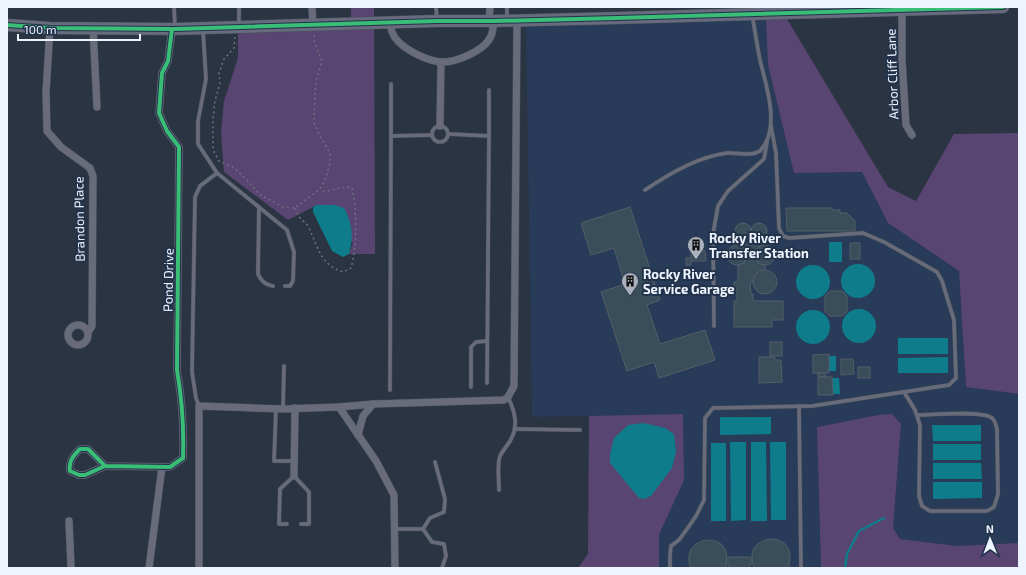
<svg xmlns="http://www.w3.org/2000/svg" width="1026" height="575" font-family="'Exo 2',sans-serif">
<style>
.built{fill:#283b58}
.green{fill:#584572}
.water{fill:#0f7c8c}
.lines{fill:none;stroke-linecap:round;stroke-linejoin:round}
.stream{stroke:#0f7c8c;stroke-width:2.5}
.building{fill:#394d5a;stroke:#545e68}
.service-casing{stroke:#48505b;stroke-width:4.5}
.minor-casing{stroke:#48505b;stroke-width:8}
.primary-casing{stroke:#48505b;stroke-width:13}
.path{stroke:#6d717e;stroke-width:1.5;stroke-dasharray:2 3;stroke-linecap:butt}
.service{stroke:#686b7a;stroke-width:3.5}
.minor{stroke:#686b7a;stroke-width:7}
.primary{stroke:#676b7d;stroke-width:12}
.cycleway-casing{stroke:#22334b;stroke-width:6}
.cycleway{stroke:#3abd76;stroke-width:4}
.labels{text-anchor:middle;stroke-width:4;stroke-linejoin:round;paint-order:stroke}
.street-label{font-size:13px;fill:#eef4fe;stroke:#22334b}
.poi-label{font-size:13px;font-weight:bold;fill:#eef4fe;stroke:#22334b;text-anchor:start}
</style>
<rect width="100%" height="100%" fill="#2b3442"/>
<polygon class="built" points="766,19 768,65 794,173 862,172 888,223 959,271 966,386 1019,394 1019,543 957,546 900,539 893,528 901,424 892,414 878,415 817,427 821,568 659,568 659,535 684,480 683,415 532,417 526,23"/>
<g class="green">
<polygon points="351,7 374,7 375,254 349,254 353,243 317,205 288,220 224,172 221,133 224,101 238,58 238,31 351,28"/>
<polygon points="766,19 787,19 888,187 916,201 954,134 1019,133 1019,400 1019,394 966,387 959,271 888,223 862,172 794,173 768,65"/>
<polygon points="683,414 684,480 659,535 659,568 578,568 588,554 589,416"/>
<polygon points="892,414 901,424 893,528 900,539 957,546 1019,543 1019,568 821,568 817,427 878,415"/>
</g>
<g class="water">
<path d="M317 205H334L344 208C352 223 354 237 349 254L343 257 332 251 313 212V207Z"/>
<rect x="829" y="242" width="13" height="20"/>
<circle cx="858" cy="281" r="17"/>
<circle cx="813" cy="282" r="17"/>
<circle cx="859" cy="326" r="17"/>
<circle cx="813" cy="327" r="17"/>
<rect x="898" y="338" width="50" height="16"/>
<rect x="829" y="356" width="7" height="15"/>
<polygon points="948,357 948,373 898,373 898,358"/>
<polygon points="832,378 839,378 840,394 833,394"/>
<polygon points="720,417 771,417 771,434 720,435"/>
<polygon points="643,423 665,428 674,434 676,452 672,468 651,496 644,499 639,498 610,463 610,455 614,438 628,425"/>
<polygon points="932,425 981,425 981,441 933,441"/>
<polygon points="730,442 746,442 746,520 731,521"/>
<polygon points="751,442 766,442 767,521 751,521"/>
<polygon points="770,442 786,442 786,520 771,520"/>
<rect x="711" y="443" width="15" height="78"/>
<rect x="933" y="444" width="48" height="16"/>
<polygon points="933,463 981,463 982,479 933,479"/>
<polygon points="933,482 982,482 982,498 933,499"/>
</g>
<g class="lines">
<polyline class="stream" points="845,568 847,554 859,531 884,518"/>
</g>
<g class="building">
<polygon points="630,207 660,300 647,305 660,344 705,330 715,360 659,378 654,362 627,371 601,292 625,284 614,248 591,255 581,223"/>
<polygon points="786,208 832,208 832,210 840,210 840,213 847,213 855,221 855,231 787,231"/>
<circle cx="743" cy="231" r="8"/>
<circle cx="759" cy="231" r="8"/>
<rect x="850" y="243" width="10" height="16"/>
<polygon points="739,244 763,244 755,250 755,257 758,263 765,265 765,270 757,273 754,276 753,282 750,282 751,294 753,294 753,301 783,301 783,320 772,320 772,327 734,327 734,301 737,301 737,290 734,290 734,282 738,282 738,265 744,263 747,258 748,254 745,248"/>
<circle cx="765" cy="255" r="10"/>
<circle cx="737" cy="255" r="10"/>
<polygon points="705,251 706,261 691,261 691,265 686,265 686,258 691,258 691,252"/>
<circle cx="765" cy="282" r="12"/>
<polygon points="830,291 842,291 847,296 847,312 842,316 830,316 825,312 825,296"/>
<rect x="770" y="342" width="12" height="14"/>
<polygon points="829,354 829,373 813,373 813,355"/>
<polygon points="759,357 775,357 775,360 781,360 782,382 759,383"/>
<polygon points="841,359 853,359 854,374 841,375"/>
<rect x="858" y="367" width="12" height="11"/>
<polygon points="817,373 824,373 826,377 819,377"/>
<polygon points="818,377 832,377 833,395 818,395"/>
<polygon points="771,539 778,540 784,543 788,548 790,555 789,567 788,568 754,568 752,561 752,554 754,548 759,543 765,540"/>
<polygon points="708,540 715,541 721,544 725,549 727,555 726,568 691,568 689,562 689,555 691,549 696,544 702,541"/>
<polygon points="728,557 751,557 751,565 749,565 749,568 730,568 730,566 728,566"/>
</g>
<g class="lines">
<g class="service-casing">
<g id="service">
<polyline points="174,7 175,26"/>
<polyline points="239,7 239,26"/>
<polyline points="436,7 437,20"/>
<polyline points="507,7 507,18"/>
<polyline points="203,30 206,79 198,121 198,144 217,173 287,230 294,252 293,281 290,286 285,286"/>
<circle cx="440" cy="134" r="8"/>
<polyline points="449,134 489,136 487,383"/>
<polyline points="391,136 391,84"/>
<polyline points="489,136 489,90"/>
<path d="M645 190C669 174 697 157 727 153 737 152 751 157 760 151 761 150 763 146 764 146 779 123 766 85 760 60 757 45 755 30 752 15"/>
<path d="M259 207 258 274C261 281 265 285 273 286"/>
<polyline points="714,326 713,234 718,206 728,191 764,159 767,142"/>
<polyline points="471,387 471,347 476,342 487,341"/>
<polyline points="390,390 391,136 432,135"/>
<path d="M904 392 915 410 920 425 919 496 922 506 930 511H987L994 507 998 494 997 429C996 426 995 420 992 418 982 410 931 415 917 415"/>
<polyline points="199,406 196,398 192,372 195,197 200,186 217,173"/>
<polyline points="799,406 801,568"/>
<polyline points="276,409 274,461 295,461"/>
<polyline points="283,409 284,366"/>
<polyline points="515,429 580,430"/>
<path d="M499 490C499 481 497 464 500 456 503 450 507 446 510 441 519 426 515 412 508 397"/>
<polyline points="287,524 279,524 280,489 294,476 309,492 309,524 301,524"/>
<polyline points="394,529 423,529 430,518 444,512 445,499 435,462"/>
<polyline points="423,529 432,542 444,544 446,556 442,568"/>
<polyline points="670,568 670,555 671,546 679,540 687,529 696,516 704,500 705,418 713,408 812,406 949,385 956,378 954,320 942,281 937,272 884,242 863,233 789,238 783,236 779,228 776,153 771,126"/>
</g>
</g>
<g class="minor-casing">
<g id="minor">
<polyline points="312,7 313,26"/>
<polyline points="902,10 902,60 906,125 912,135"/>
<polyline points="489,21 490,7"/>
<path d="M390 23C391 25 391 29 392 32 397 47 425 60 440 62 455 63 485 51 491 36 493 32 493 26 494 21"/>
<polyline points="50,28 46,92 47,131 61,147 90,168 93,176 92,326 88,332"/>
<polyline points="93,28 97,107"/>
<polyline points="440,126 441,62"/>
<circle cx="78" cy="335" r="10"/>
<polyline points="339,407 373,404"/>
<polyline points="358,435 363,416 373,404 504,400 508,397 514,386 517,20"/>
<path d="M105 466 88 449H80C74 455 68 461 70 471L79 475H85L105 466 170 467 183 458C184 429 182 399 177 370L179 147 167 131 159 113 162 73 168 61 172 29"/>
<polyline points="294,476 295,408"/>
<polyline points="69,521 71,568"/>
<polyline points="149,568 162,467"/>
<polyline points="199,568 199,406 283,409 339,407 376,461 394,495 395,568"/>
</g>
</g>
<g class="primary-casing">
<polyline id="primary" points="7,25 50,28 175,29 437,21 494,21 617,18 1003,7"/>
</g>
<g class="path">
<polyline points="235,37 234,48 224,59 219,73 220,83 215,101 213,118 213,150 219,161 233,167 246,179 259,194 283,207 295,208 319,190 325,181 330,163 330,153 320,136 314,123 315,92 317,78 322,61 314,41 314,35"/>
<path d="M295 208C297 212 298 216 301 219 303 221 306 223 308 226 318 246 319 264 343 272L351 268C357 248 357 209 352 188 343 185 332 192 320 191"/>
</g>
<use href="#service" class="service"/>
<use href="#minor" class="minor"/>
<use href="#primary" class="primary"/>
<g class="cycleway-casing">
<g id="cycleway">
<polyline points="7,25 50,28 175,29 437,21 494,21 617,18 1003,7"/>
<path d="M105 466 88 449H80C74 455 68 461 70 471L79 475H85L105 466 170 467 183 458C184 429 182 399 177 370L179 147 167 131 159 113 162 73 168 61 172 29"/>
</g>
</g>
<use href="#cycleway" class="cycleway"/>
</g>
<defs>
<g id="building-pin" transform="scale(0.9)"><path d="M0 17L-7.5 6A9.5 9.5 0 1 1 7.5 6Z" fill="#aab1bc" stroke="#22334b"/><path d="M-4-6H4V6H1V3H-1V6H-4ZM-2.5-4.3h1.7v1.8h-1.7ZM.8-4.3h1.7v1.8H.8ZM-2.5-1h1.7V.8h-1.7ZM.8-1h1.7V.8H.8Z" fill="#111"/></g>
</defs>
<g fill-rule="evenodd">
<use href="#building-pin" x="696" y="245"/>
<use href="#building-pin" x="630" y="281"/>
</g>
<g class="labels">
<g class="street-label">
<text transform="translate(892 74) rotate(-92)" y="5">Arbor Cliff Lane</text>
<text transform="translate(79 219) rotate(-91)" y="5">Brandon Place</text>
<text transform="translate(168 280) rotate(-89)" y="5">Pond Drive</text>
</g>
<g class="poi-label">
<text x="709" y="243">Rocky River<tspan x="709" dy="15">Transfer Station</tspan></text>
<text x="643" y="279">Rocky River<tspan x="643" dy="15">Service Garage</tspan></text>
</g>
</g>
<rect width="1026" height="575" fill="none" stroke="#eef4fe" stroke-width="16"/>
<g transform="translate(990 539) rotate(359)" stroke="#22334b" stroke-width="3" paint-order="stroke">
<path d="M0-3L7 15L0 10L-7 15Z" fill="#eef4fe"/>
<text y="-6" font-size="11" font-weight="bold" text-anchor="middle" fill="#eef4fe">N</text>
</g>
<path d="M18 34v6h122v-6" fill="none" stroke="#eef4fe" stroke-width="2"/>
<text x="24" y="34" font-size="12" fill="#eef4fe" stroke="#22334b" stroke-width="3" paint-order="stroke">100 m</text>
</svg>
